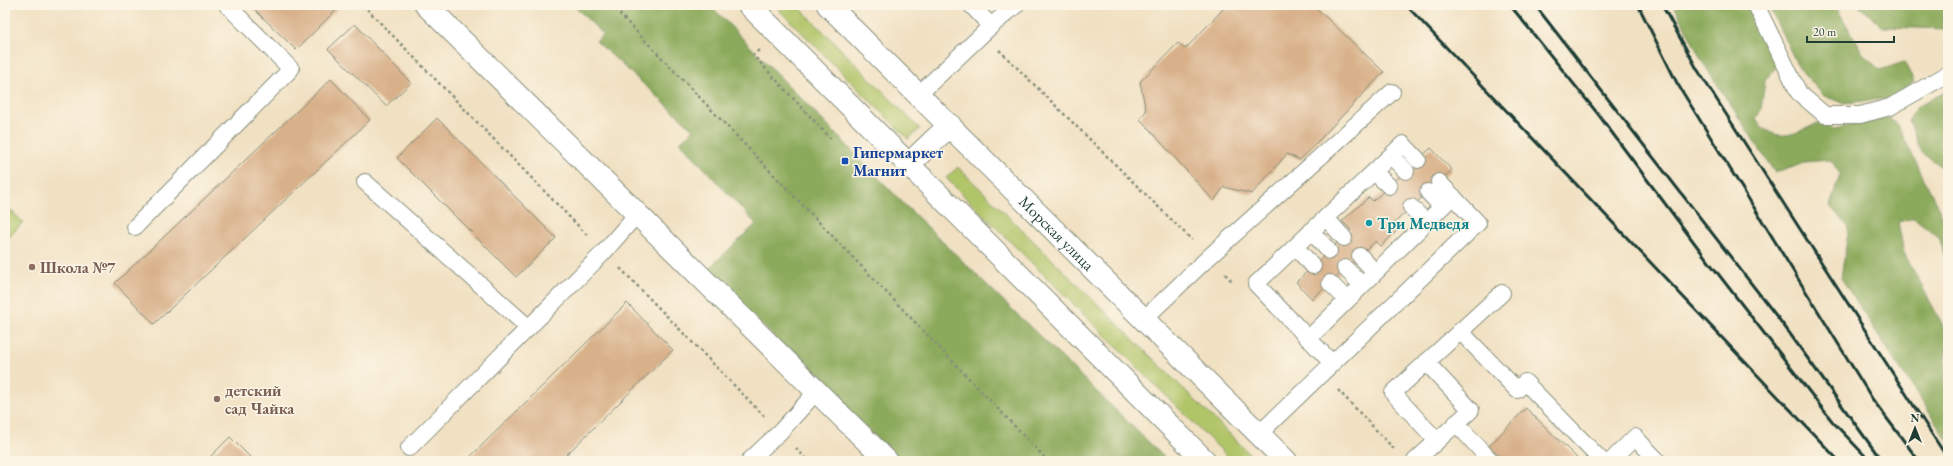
<svg xmlns="http://www.w3.org/2000/svg" width="1953" height="466" font-family="'EB Garamond',serif">
<style>
.green{fill:#b0c468;stroke:#68804e}
.forest{fill:#8caa5c;stroke:#567448}
.building{fill:#d8b089}
.lines{fill:none;stroke-linecap:round;stroke-linejoin:round}
.service-casing{stroke:#888f7c;stroke-width:18}
.minor-casing{stroke:#888f7c;stroke-width:24}
.primary-casing{stroke:#888f7c;stroke-width:24}
.path{stroke:#888f7c;stroke-width:2.5;stroke-dasharray:3 3;stroke-linecap:butt}
.service{stroke:#fff;stroke-width:16}
.minor{stroke:#fff;stroke-width:22}
.primary{stroke:#fff;stroke-width:22}
.rail{stroke:#1f3d34;stroke-width:3}
.transit-dot{fill:#1a4fb4;stroke:#fcf5e5;stroke-width:1.5}
.culture-dot{fill:#0f9aa8;stroke:#fcf5e5;stroke-width:1.5}
.education-dot{fill:#8d6e63;stroke:#fcf5e5;stroke-width:1.5}
.labels{text-anchor:middle;stroke-width:3;stroke-linejoin:round;paint-order:stroke}
.transit-label{font-size:16px;font-weight:bold;fill:#164399;stroke:#fcf5e5;text-anchor:start}
.culture-label{font-size:16px;font-weight:bold;fill:#0d838f;stroke:#fcf5e5;text-anchor:start}
.street-label{font-size:16px;fill:#1f3d34;stroke:#fcf5e5}
.education-label{font-size:16px;font-weight:bold;fill:#785e54;stroke:#fcf5e5;text-anchor:start}
</style>
<rect width="100%" height="100%" fill="#fcf5e5"/>
<filter id="ink" filterUnits="userSpaceOnUse"><feTurbulence type="fractalNoise" baseFrequency=".025" numOctaves="2"/><feDisplacementMap in="SourceGraphic" scale="8" xChannelSelector="R" yChannelSelector="G"/><feConvolveMatrix kernelMatrix="1 2 1 2 8 2 1 2 1" color-interpolation-filters="sRGB"/></filter>
<filter id="wash" filterUnits="userSpaceOnUse"><feTurbulence type="fractalNoise" baseFrequency=".012" numOctaves="4" result="noise"/><feDisplacementMap in="SourceGraphic" scale="16" xChannelSelector="R" yChannelSelector="G"/><feGaussianBlur stdDeviation="0.9" result="paint"/><feColorMatrix in="noise" values="0 0 0 0 0 0 0 0 0 0 0 0 0 0 0 0 0 1.4 0 .05"/><feComposite in="paint" operator="in"/></filter>
<g filter="url(#wash)">
<rect width="100%" height="100%" fill="#f1e1c3"/>
<g class="green">
<polygon points="774,5 797,5 920,129 908,139"/>
<polygon points="958,167 1257,461 1232,461 946,178"/>
<polygon points="5,205 23,222 5,242"/>
</g>
<g class="forest">
<polygon points="573,5 710,5 905,205 1168,461 898,461 707,270 756,224 680,142 694,130 596,41 603,34"/>
<path d="M1674 5H1750L1773 51 1776 67 1765 81 1761 109 1756 120C1775 145 1795 134 1818 123L1834 129 1888 118 1897 124 1948 227V264L1939 237 1914 218 1898 222 1904 253 1947 333 1945 381 1948 387V441L1841 278 1849 227 1830 206 1840 174 1831 160 1804 162 1775 173 1702 61Z"/>
<polygon points="1768,5 1835,5 1862,52 1880,70 1904,62 1914,81 1893,98 1843,103 1824,96 1799,68"/>
<polygon points="1858,5 1948,5 1948,29 1883,27"/>
<polygon points="1948,91 1948,179 1940,165 1921,152 1909,120 1918,105"/>
</g>
<g id="blocks">
<g class="building">
<polygon points="250,5 341,5 296,50"/>
<polygon points="1227,5 1313,5 1384,72 1300,160 1287,154 1252,194 1224,187 1214,201 1140,119 1146,111 1140,82 1178,43 1185,49"/>
<polygon points="355,24 411,83 386,106 328,49"/>
<polygon points="331,79 370,120 154,324 115,283"/>
<polygon points="437,118 556,238 516,277 397,158"/>
<polygon points="1431,148 1452,170 1393,224 1398,230 1381,246 1376,241 1312,299 1296,282 1351,230 1342,221 1369,197 1373,201"/>
<polygon points="627,303 673,350 560,461 466,461"/>
<polygon points="1526,408 1580,461 1505,461 1489,446"/>
<polygon points="230,437 254,461 206,461"/>
</g>
</g>
</g>
<g filter="url(#ink)">
<use href="#blocks" fill-opacity="0" stroke="#888f7c" stroke-width="1"/>
<g class="lines">
<g class="service-casing">
<g id="service">
<polyline points="1756,5 1799,93 1825,115 1860,115 1890,107 1948,74"/>
<polyline points="991,26 1016,5"/>
<polyline points="918,95 991,26 971,5"/>
<polyline points="1391,156 1406,171"/>
<polyline points="1374,172 1389,186"/>
<polyline points="365,182 529,328"/>
<polyline points="1428,192 1442,207"/>
<polyline points="1411,207 1426,222"/>
<polyline points="1326,218 1344,238"/>
<polyline points="135,227 291,69 227,5"/>
<polyline points="1311,231 1329,251"/>
<polyline points="1295,247 1313,266"/>
<polyline points="1360,256 1375,272"/>
<polyline points="1345,268 1362,285"/>
<polyline points="1330,283 1347,300"/>
<polyline points="1144,319 1209,257 1392,92"/>
<polyline points="1460,331 1517,390 1525,382 1602,461"/>
<polyline points="1308,339 1453,196"/>
<polyline points="1426,362 1471,410 1437,441"/>
<polyline points="1332,363 1256,284 1403,144 1418,160"/>
<polyline points="1456,423 1491,461"/>
<polyline points="1259,434 1478,223 1439,182"/>
<polyline points="409,448 604,252 637,214"/>
<polyline points="749,461 780,432 816,392"/>
<polyline points="1415,461 1437,441 1393,393 1502,293"/>
<polyline points="1611,461 1635,437 1658,461"/>
</g>
</g>
<g class="minor-casing">
<polyline id="minor" points="426,5 887,461"/>
</g>
<g class="primary-casing">
<g id="primary">
<polyline points="749,5 1205,461"/>
<path id="s1" d="M828 5 1286 461"/>
<polyline points="908,165 950,125"/>
</g>
</g>
<g class="path">
<polyline points="363,5 588,236"/>
<polyline points="611,5 1048,461"/>
<polyline points="759,50 753,55 831,139"/>
<polyline points="999,50 1192,240"/>
<polyline points="620,268 764,416"/>
<polyline points="1225,274 1233,282"/>
<polyline points="1338,390 1395,450"/>
<polyline points="796,448 808,461"/>
</g>
<use href="#service" class="service"/>
<use href="#minor" class="minor"/>
<use href="#primary" class="primary"/>
<g class="rail">
<polyline points="1406,5 1839,461"/>
<polyline points="1510,5 1598,114 1699,249 1832,421 1870,461"/>
<polyline points="1535,5 1785,327 1882,461"/>
<polyline points="1638,5 1677,83 1873,400 1919,461"/>
<polyline points="1662,5 1697,69 1948,459"/>
</g>
</g>
</g>
<rect class="transit-dot" x="841" y="157" width="8" height="8" rx="2"/>
<circle class="culture-dot" cx="1369" cy="223" r="4"/>
<g class="education-dot">
<circle cx="32" cy="267" r="4"/>
<circle cx="217" cy="399" r="4"/>
</g>
<g class="labels">
<g class="transit-label">
<text x="853" y="158">Гипермаркет<tspan x="853" dy="18">Магнит</tspan></text>
</g>
<g class="culture-label">
<text x="1377" y="229">Три Медведя</text>
</g>
<g class="street-label">
<text dy="6" stroke="none"><textPath href="#s1" startOffset="323">Морская улица</textPath></text>
</g>
<g class="education-label">
<text x="40" y="273">Школа №7</text>
<text x="225" y="396">детский<tspan x="225" dy="18">сад Чайка</tspan></text>
</g>
</g>
<rect width="1953" height="466" fill="none" stroke="#fcf5e5" stroke-width="20"/>
<g transform="translate(1915 428)" stroke="#fcf5e5" stroke-width="3" paint-order="stroke">
<path d="M0-3L7 15L0 10L-7 15Z" fill="#1f3d34"/>
<text y="-6" font-size="11" font-weight="bold" text-anchor="middle" fill="#1f3d34">N</text>
</g>
<path d="M1807 36v6h87v-6" fill="none" stroke="#1f3d34" stroke-width="2"/>
<text x="1813" y="36" font-size="12" fill="#1f3d34" stroke="#fcf5e5" stroke-width="3" paint-order="stroke">20 m</text>
</svg>
